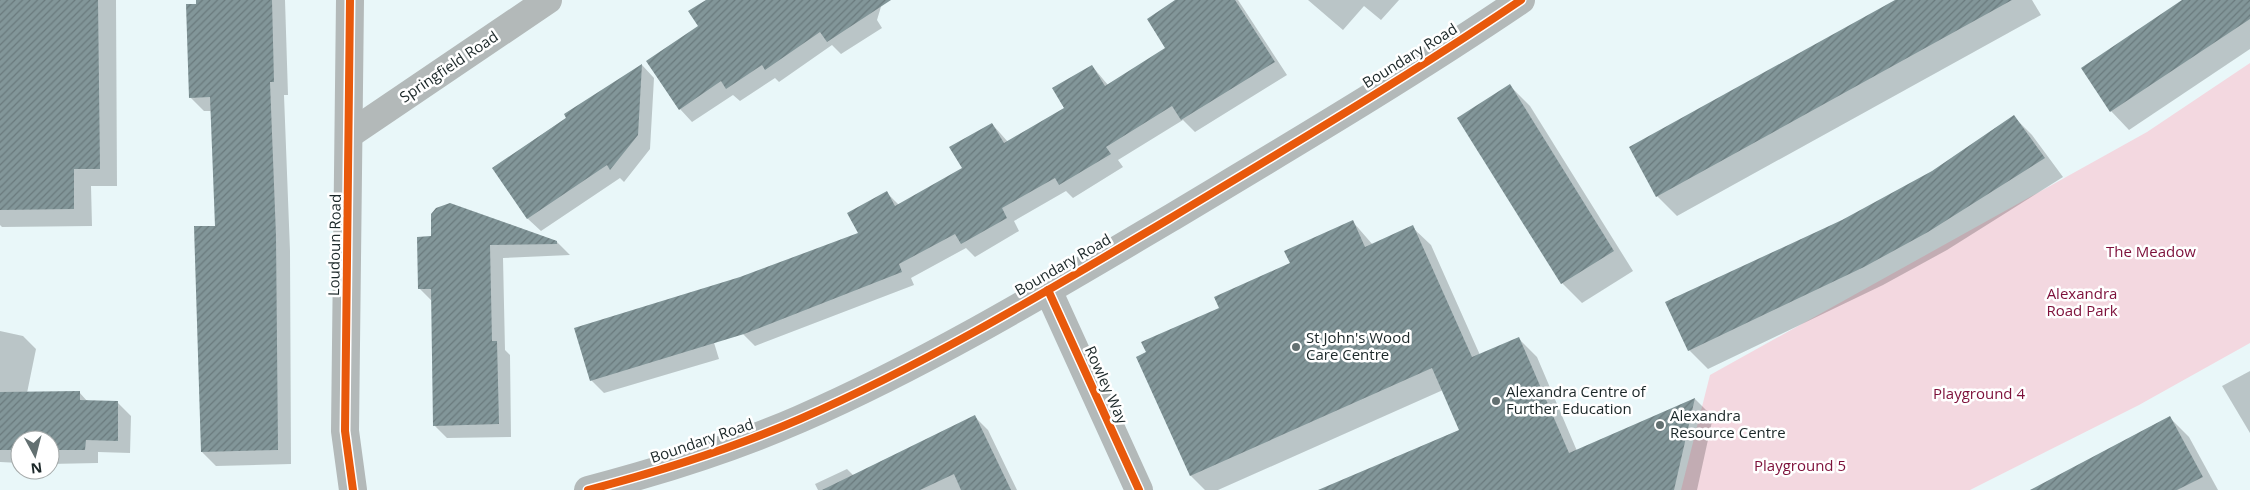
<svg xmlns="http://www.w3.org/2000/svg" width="2250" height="490" font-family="'Open Sans',sans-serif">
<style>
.green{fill:#f3d8e0}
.shadow{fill:#0003}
.building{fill:url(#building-hatch)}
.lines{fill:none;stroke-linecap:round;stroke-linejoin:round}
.minor{stroke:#b3b9b9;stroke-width:28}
.cycleway-casing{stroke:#fff;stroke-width:11}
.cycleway{stroke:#e8590c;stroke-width:8}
.poi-dot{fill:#637071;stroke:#fff;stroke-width:2}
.labels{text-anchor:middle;stroke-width:5;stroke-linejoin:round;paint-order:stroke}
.street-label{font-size:15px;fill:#1b2728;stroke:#fff}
.park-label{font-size:15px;fill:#7d103a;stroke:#fff}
.poi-label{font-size:15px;fill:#1b2728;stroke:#fff;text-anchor:start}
</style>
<defs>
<pattern id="building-hatch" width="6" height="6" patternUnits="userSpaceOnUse" patternTransform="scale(1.25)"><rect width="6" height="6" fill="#829699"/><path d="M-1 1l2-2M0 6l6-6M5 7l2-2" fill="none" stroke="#6a7a7d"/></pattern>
</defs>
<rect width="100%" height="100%" fill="#e9f7f9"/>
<polygon class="green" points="2250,63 2250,343 2139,405 1970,490 1681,490 1710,375 2147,132"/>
<g class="shadow">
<polygon points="0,0 116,0 117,186 91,186 92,226 2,227 0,225"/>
<polygon points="197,0 285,0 288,95 284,95 290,251 291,464 216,466 202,452 216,227 212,111 204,111 190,97"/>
<polygon points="708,0 883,0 877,20 882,28 841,54 832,45 779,82 775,78 740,101 733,95 692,122 680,109"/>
<polygon points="1178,0 1238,0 1287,75 1195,132 1183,120 1118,160 1123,167 1073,198 1066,191 1014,221 1019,231 975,257 966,248 911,278 914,285 755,346 742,333 860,233 887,193 899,205 963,169 992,124 1008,142 1066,108 1092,66 1108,85 1167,48"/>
<polygon points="1308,0 1399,0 1381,20 1364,6 1343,30"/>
<polygon points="1897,0 2032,0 2041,15 1677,216 1657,196"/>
<polygon points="2185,0 2250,0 2250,49 2129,130 2111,111"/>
<polygon points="642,65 654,78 650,149 624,182 620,178 541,231 528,219 494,168"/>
<polygon points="1510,86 1530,106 1633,271 1582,303 1562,283 1459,118"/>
<polygon points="2014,117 2032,135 2063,177 1947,250 1883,285 1708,369 1689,350 1842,221 1933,172"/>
<polygon points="450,204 557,242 570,255 503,258 505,350 510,355 511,437 447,438 434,425 433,302 419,288 433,238 437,209"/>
<polygon points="1353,222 1373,245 1412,227 1431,245 1480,355 1518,338 1537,357 1577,451 1695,399 1713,417 1697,490 1321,490 1460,430 1443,390 1218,490 1205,490 1191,476 1138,357 1220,309"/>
<polygon points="703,307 719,359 604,393 591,380"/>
<polygon points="0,331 23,336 36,349 27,393 79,392 88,402 118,403 131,416 130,453 98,452 98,463 50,464 50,440 20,440 20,463 0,462"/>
<polygon points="2250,371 2250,433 2222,386"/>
<polygon points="975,417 988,430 1017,490 818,490 815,484 847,469 854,476"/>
<polygon points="2169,417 2189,437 2218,490 2032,490"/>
</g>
<g class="building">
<polygon points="0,0 98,0 100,169 74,169 74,209 0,210"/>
<polygon points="196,0 272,0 274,82 270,82 276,236 278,450 201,452 194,226 215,226 210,97 189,98 186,4 196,4"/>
<polygon points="706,0 891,0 827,42 820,32 765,70 762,65 726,89 721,81 679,110 646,61 698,26 688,11"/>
<polygon points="1175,0 1235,0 1275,62 1181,120 1172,106 1106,147 1111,154 1059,185 1055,178 1002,208 1007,218 961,244 955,234 899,264 902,272 744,334 590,381 574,328 740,277 858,233 847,213 887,191 895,206 962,168 949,147 992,123 1004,143 1064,108 1052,88 1092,65 1105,86 1165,48 1147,19"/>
<polygon points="1895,0 2012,0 1656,197 1629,147"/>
<polygon points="2182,0 2250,0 2250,19 2110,112 2081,68"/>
<polygon points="642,64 638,135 610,170 607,165 527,219 492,168 566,118 564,114"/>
<polygon points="1510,84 1614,251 1561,284 1457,118"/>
<polygon points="2014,115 2045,158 1928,232 1864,267 1688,351 1665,302 1842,220 1932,171"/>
<polygon points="450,203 557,241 557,244 490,245 492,341 497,341 499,424 433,426 431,289 418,289 417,237 431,236 431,214 436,208"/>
<polygon points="1353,220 1365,247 1413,225 1472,357 1519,337 1569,453 1695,398 1674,490 1318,490 1459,430 1432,368 1190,476 1136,357 1146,352 1141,342 1219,308 1214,297 1290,263 1284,251"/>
<polygon points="80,391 80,400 118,401 118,441 86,440 85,450 50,450 50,440 20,440 20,450 0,450 0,392"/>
<polygon points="975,415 1011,490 961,490 954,474 920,490 822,490"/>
<polygon points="2170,416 2203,477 2177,490 2030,490"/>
</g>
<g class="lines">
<g class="minor">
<polyline points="350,0 345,431 353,490"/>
<polyline points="350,134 548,0"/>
<polyline points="1048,290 1139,490"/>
<path d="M588 490C661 471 731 449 800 419 928 363 1049 290 1169 219 1287 148 1406 78 1521 0"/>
</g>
<g class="cycleway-casing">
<g id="cycleway">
<polyline points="350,0 345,431 353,490"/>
<polyline points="1048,290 1139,490"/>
<path d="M588 490C661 471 731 449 800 419 928 363 1049 290 1169 219 1287 148 1406 78 1521 0"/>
</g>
</g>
<use href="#cycleway" class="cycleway"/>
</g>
<g class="poi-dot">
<circle cx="1296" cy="347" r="5"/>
<circle cx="1496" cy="401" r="5"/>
<circle cx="1660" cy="425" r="5"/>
</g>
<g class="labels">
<g class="street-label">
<text transform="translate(1410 56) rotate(-32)" y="5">Boundary Road</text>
<text transform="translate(449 67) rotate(-34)" y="5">Springfield Road</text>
<text transform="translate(335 245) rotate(-89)" y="5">Loudoun Road</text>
<text transform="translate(1063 265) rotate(-30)" y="5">Boundary Road</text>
<text transform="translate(1106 385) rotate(66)" y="5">Rowley Way</text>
<text transform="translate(702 441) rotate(-19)" y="5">Boundary Road</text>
</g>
<g class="park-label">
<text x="2151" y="257">The Meadow</text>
<text x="2082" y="299">Alexandra<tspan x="2082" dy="17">Road Park</tspan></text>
<text x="1979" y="399">Playground 4</text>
<text x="1800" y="471">Playground 5</text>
</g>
<g class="poi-label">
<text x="1306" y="343">St John's Wood<tspan x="1306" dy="17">Care Centre</tspan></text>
<text x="1506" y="397">Alexandra Centre of<tspan x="1506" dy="17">Further Education</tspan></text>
<text x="1670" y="421">Alexandra<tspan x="1670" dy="17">Resource Centre</tspan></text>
</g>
</g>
<g transform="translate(35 455) rotate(173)"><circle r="24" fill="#ffffff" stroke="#a4a9a9"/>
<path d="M0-4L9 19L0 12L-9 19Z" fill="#637071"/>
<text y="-8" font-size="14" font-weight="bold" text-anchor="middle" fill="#1b2728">N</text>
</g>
</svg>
